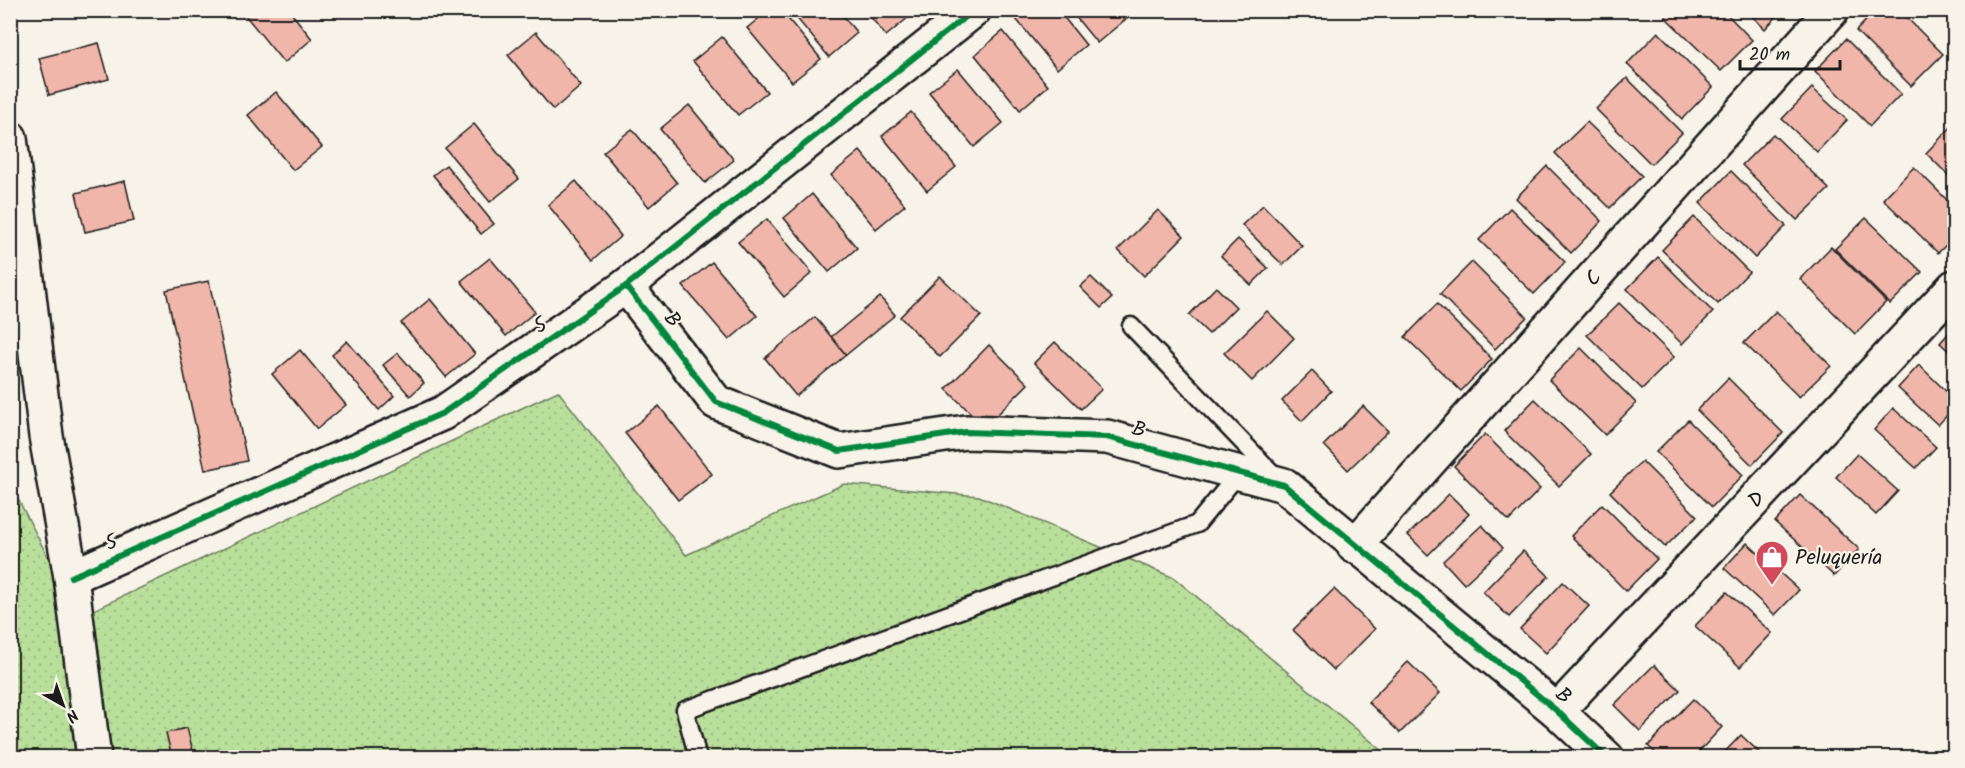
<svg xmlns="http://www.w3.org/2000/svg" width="1965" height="768" font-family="Kalam,sans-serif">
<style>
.garden{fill:url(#garden-dots);stroke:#6a7e5c;stroke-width:1.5}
.building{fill:#f0b6a9;stroke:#1c1c1c;stroke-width:1.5}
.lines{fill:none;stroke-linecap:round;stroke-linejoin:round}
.service-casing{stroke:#1c1c1c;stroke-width:21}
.minor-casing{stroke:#1c1c1c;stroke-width:38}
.service{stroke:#f7f3e8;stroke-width:16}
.minor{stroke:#f7f3e8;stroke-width:33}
.cycleway-casing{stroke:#f7f3e8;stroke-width:10}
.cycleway{stroke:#00873e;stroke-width:6}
.labels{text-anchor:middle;stroke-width:4.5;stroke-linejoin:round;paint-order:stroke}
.street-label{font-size:21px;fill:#1c1c1c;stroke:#f7f3e8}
.poi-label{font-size:21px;fill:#1c1c1c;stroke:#f7f3e8;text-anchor:start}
</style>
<defs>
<pattern id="garden-dots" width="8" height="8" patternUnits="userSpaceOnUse" patternTransform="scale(1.5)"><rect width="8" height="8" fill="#b9e09b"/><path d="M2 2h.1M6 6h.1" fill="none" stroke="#9ec085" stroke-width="1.8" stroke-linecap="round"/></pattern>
</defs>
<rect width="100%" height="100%" fill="#f7f3e8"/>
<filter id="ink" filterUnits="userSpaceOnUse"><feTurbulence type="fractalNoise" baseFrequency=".0167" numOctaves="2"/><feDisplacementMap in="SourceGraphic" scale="12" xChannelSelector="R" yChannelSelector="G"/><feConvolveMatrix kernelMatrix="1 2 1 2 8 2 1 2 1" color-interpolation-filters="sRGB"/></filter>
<g filter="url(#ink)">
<polygon class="garden" points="558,391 686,555 844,484 979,496 1174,578 1390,757 11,758 11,500 18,499 79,617"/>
<g class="building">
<polygon points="241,10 289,10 312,39 284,63"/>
<polygon points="769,10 781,10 821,59 792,82 747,28"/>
<polygon points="790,10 838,10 857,33 829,57"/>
<polygon points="865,10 913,10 915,12 886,36"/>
<polygon points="1017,10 1058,10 1086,45 1057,69 1012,14"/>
<polygon points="1070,10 1118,10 1126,19 1097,43"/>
<polygon points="1672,10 1723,10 1752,40 1721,71 1665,17"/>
<polygon points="1746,10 1783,10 1765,29"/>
<polygon points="1876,10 1899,10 1943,54 1911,86 1856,31"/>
<polygon points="1003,31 1048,86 1020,110 975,55"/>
<polygon points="536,32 581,86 553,110 508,55"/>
<polygon points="1658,32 1713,87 1682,119 1627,64"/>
<polygon points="722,37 767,92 738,115 693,61"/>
<polygon points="1846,39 1901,94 1870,126 1815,71"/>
<polygon points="99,43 109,79 49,95 39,58"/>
<polygon points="958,69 1003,123 974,147 929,92"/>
<polygon points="1627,78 1682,133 1651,164 1596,109"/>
<polygon points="1812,88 1847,120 1817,152 1782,119"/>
<polygon points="276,92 322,147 293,170 248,115"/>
<polygon points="689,105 734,160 705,183 660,129"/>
<polygon points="911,112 956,167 927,191 882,136"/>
<polygon points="1587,122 1642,176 1610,208 1555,153"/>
<polygon points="474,124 519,179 490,202 445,148"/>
<polygon points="1954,124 1954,181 1926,153"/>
<polygon points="632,129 677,183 649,207 603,152"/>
<polygon points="1773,134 1829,189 1797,220 1742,165"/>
<polygon points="860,151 905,205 876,229 831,175"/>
<polygon points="446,165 494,224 481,234 433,175"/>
<polygon points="1547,166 1602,221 1571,253 1516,198"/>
<polygon points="1914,167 1954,207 1954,237 1938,253 1883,199"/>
<polygon points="1731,171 1786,226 1755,258 1700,203"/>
<polygon points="125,181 134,221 85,232 76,193"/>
<polygon points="576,181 621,236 593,260 548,205"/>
<polygon points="812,194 857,248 829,272 784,218"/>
<polygon points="1263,205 1302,246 1283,265 1242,225"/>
<polygon points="1510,208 1565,262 1534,294 1479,240"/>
<polygon points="1158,210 1184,236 1144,276 1118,250"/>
<polygon points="1694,217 1749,272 1718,304 1662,250"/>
<polygon points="1866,218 1922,272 1890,304 1835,249"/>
<polygon points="767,219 812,273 784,297 738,242"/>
<polygon points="1238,239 1268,268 1251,285 1221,256"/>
<polygon points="1831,247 1886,302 1855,334 1800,279"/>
<polygon points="1658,257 1713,312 1682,344 1627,289"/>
<polygon points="490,258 535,312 506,336 461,281"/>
<polygon points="712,262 757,316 729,340 683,286"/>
<polygon points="1472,262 1527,317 1495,349 1440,294"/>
<polygon points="940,276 981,316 940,357 900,317"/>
<polygon points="1091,277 1112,298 1101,308 1080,287"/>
<polygon points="209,281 247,461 205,470 166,290"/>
<polygon points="1216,287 1236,307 1209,334 1189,315"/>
<polygon points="880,297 895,315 846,355 831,337"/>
<polygon points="430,299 475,354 446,377 401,323"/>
<polygon points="1619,303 1674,357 1642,389 1587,335"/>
<polygon points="1437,304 1492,359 1461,391 1405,337"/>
<polygon points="1267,311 1294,338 1252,381 1224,353"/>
<polygon points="1776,311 1831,366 1799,397 1744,343"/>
<polygon points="815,317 846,355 796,396 765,358"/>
<polygon points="1954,327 1954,356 1940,343"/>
<polygon points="347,341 394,396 379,410 332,355"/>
<polygon points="1055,342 1102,389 1081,409 1034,363"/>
<polygon points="989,345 1028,384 985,427 946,389"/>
<polygon points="1581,348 1636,403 1605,435 1549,380"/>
<polygon points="300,350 346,405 317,429 272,374"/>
<polygon points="398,353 424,383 410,396 383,365"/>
<polygon points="1919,365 1954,399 1954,408 1938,425 1898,388"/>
<polygon points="1312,371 1331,391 1302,421 1282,401"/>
<polygon points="1728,378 1783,433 1752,465 1697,410"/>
<polygon points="1535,399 1591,454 1559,486 1504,431"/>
<polygon points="659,406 712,474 678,500 625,433"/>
<polygon points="1363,406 1388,431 1348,470 1324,445"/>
<polygon points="1893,408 1936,447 1916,468 1874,430"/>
<polygon points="1688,420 1743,475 1712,507 1656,452"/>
<polygon points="1485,434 1540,489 1509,521 1454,466"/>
<polygon points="1857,454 1898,491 1876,515 1836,477"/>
<polygon points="1642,461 1697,516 1665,547 1610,492"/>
<polygon points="1449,494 1469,514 1428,555 1408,535"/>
<polygon points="1800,495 1859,549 1834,576 1775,522"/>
<polygon points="1602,504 1657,559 1626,591 1571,536"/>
<polygon points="1482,525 1503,548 1464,584 1443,561"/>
<polygon points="1747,543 1799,590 1775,615 1724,568"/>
<polygon points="1523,551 1549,576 1509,617 1483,592"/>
<polygon points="1563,582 1589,606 1546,653 1520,629"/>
<polygon points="1334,589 1375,629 1334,670 1293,630"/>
<polygon points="1727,592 1772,633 1740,667 1695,626"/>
<polygon points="1408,662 1440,693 1400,733 1368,702"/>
<polygon points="1654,665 1680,690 1640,731 1614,705"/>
<polygon points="1693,699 1722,727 1693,758 1661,758 1648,746"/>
<polygon points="187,728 193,751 172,757 166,733"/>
<polygon points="1741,735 1765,758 1719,758"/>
</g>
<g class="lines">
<g class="service-casing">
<g id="service">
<polyline points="1131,326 1277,478"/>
<polyline points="698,758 685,710 1197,524 1239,473"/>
</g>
</g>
<g class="minor-casing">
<g id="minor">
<polyline points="10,138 46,436 71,577 94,758"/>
<polyline points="626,286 716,402 839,451 966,432 1107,437 1284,485 1557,711 1607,758"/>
<polyline points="1354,546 1832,10"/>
<polyline points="71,577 443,413 626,286 974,10"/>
<polyline points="1557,711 1954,287"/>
</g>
</g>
<use href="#service" class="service"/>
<use href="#minor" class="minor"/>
<g class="cycleway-casing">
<g id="cycleway">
<polyline points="626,286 716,402 839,451 966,432 1107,437 1284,485 1557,711 1607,758"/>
<polyline points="71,577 443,413 626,286 974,10"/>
</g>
</g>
<use href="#cycleway" class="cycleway"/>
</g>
</g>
<defs>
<g id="shop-pin" transform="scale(1.725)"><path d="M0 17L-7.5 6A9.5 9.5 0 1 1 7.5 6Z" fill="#d1495b" stroke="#f7f3e8"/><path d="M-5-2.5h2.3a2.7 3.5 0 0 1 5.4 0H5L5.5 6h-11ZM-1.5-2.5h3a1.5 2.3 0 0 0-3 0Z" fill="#fff"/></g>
</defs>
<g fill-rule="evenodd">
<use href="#shop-pin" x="1772" y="557"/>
</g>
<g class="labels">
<g class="street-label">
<text transform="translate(1593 278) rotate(-48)" y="7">C</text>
<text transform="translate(673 319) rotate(52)" y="7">B</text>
<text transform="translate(540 325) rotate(-35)" y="7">5</text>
<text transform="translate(1139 429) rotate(15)" y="7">B</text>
<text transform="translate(1756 499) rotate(-47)" y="7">D</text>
<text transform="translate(111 542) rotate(-24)" y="7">5</text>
<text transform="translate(1564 695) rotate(41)" y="7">B</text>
</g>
<g class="poi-label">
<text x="1795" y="564">Peluquería</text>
</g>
</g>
<rect width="1965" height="768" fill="none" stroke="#f7f3e8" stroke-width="36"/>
<rect x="18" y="18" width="1929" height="732" fill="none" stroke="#1c1c1c" stroke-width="2" filter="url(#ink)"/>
<g transform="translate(63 705) rotate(140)" stroke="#f7f3e8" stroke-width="4.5" paint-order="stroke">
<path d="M0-4.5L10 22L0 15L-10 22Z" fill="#1c1c1c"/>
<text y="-9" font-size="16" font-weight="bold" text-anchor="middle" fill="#1c1c1c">N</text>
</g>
<path d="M1740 60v9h100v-9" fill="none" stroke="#1c1c1c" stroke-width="3"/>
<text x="1749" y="60" font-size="18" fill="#1c1c1c" stroke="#f7f3e8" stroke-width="4.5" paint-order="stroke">20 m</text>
</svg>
